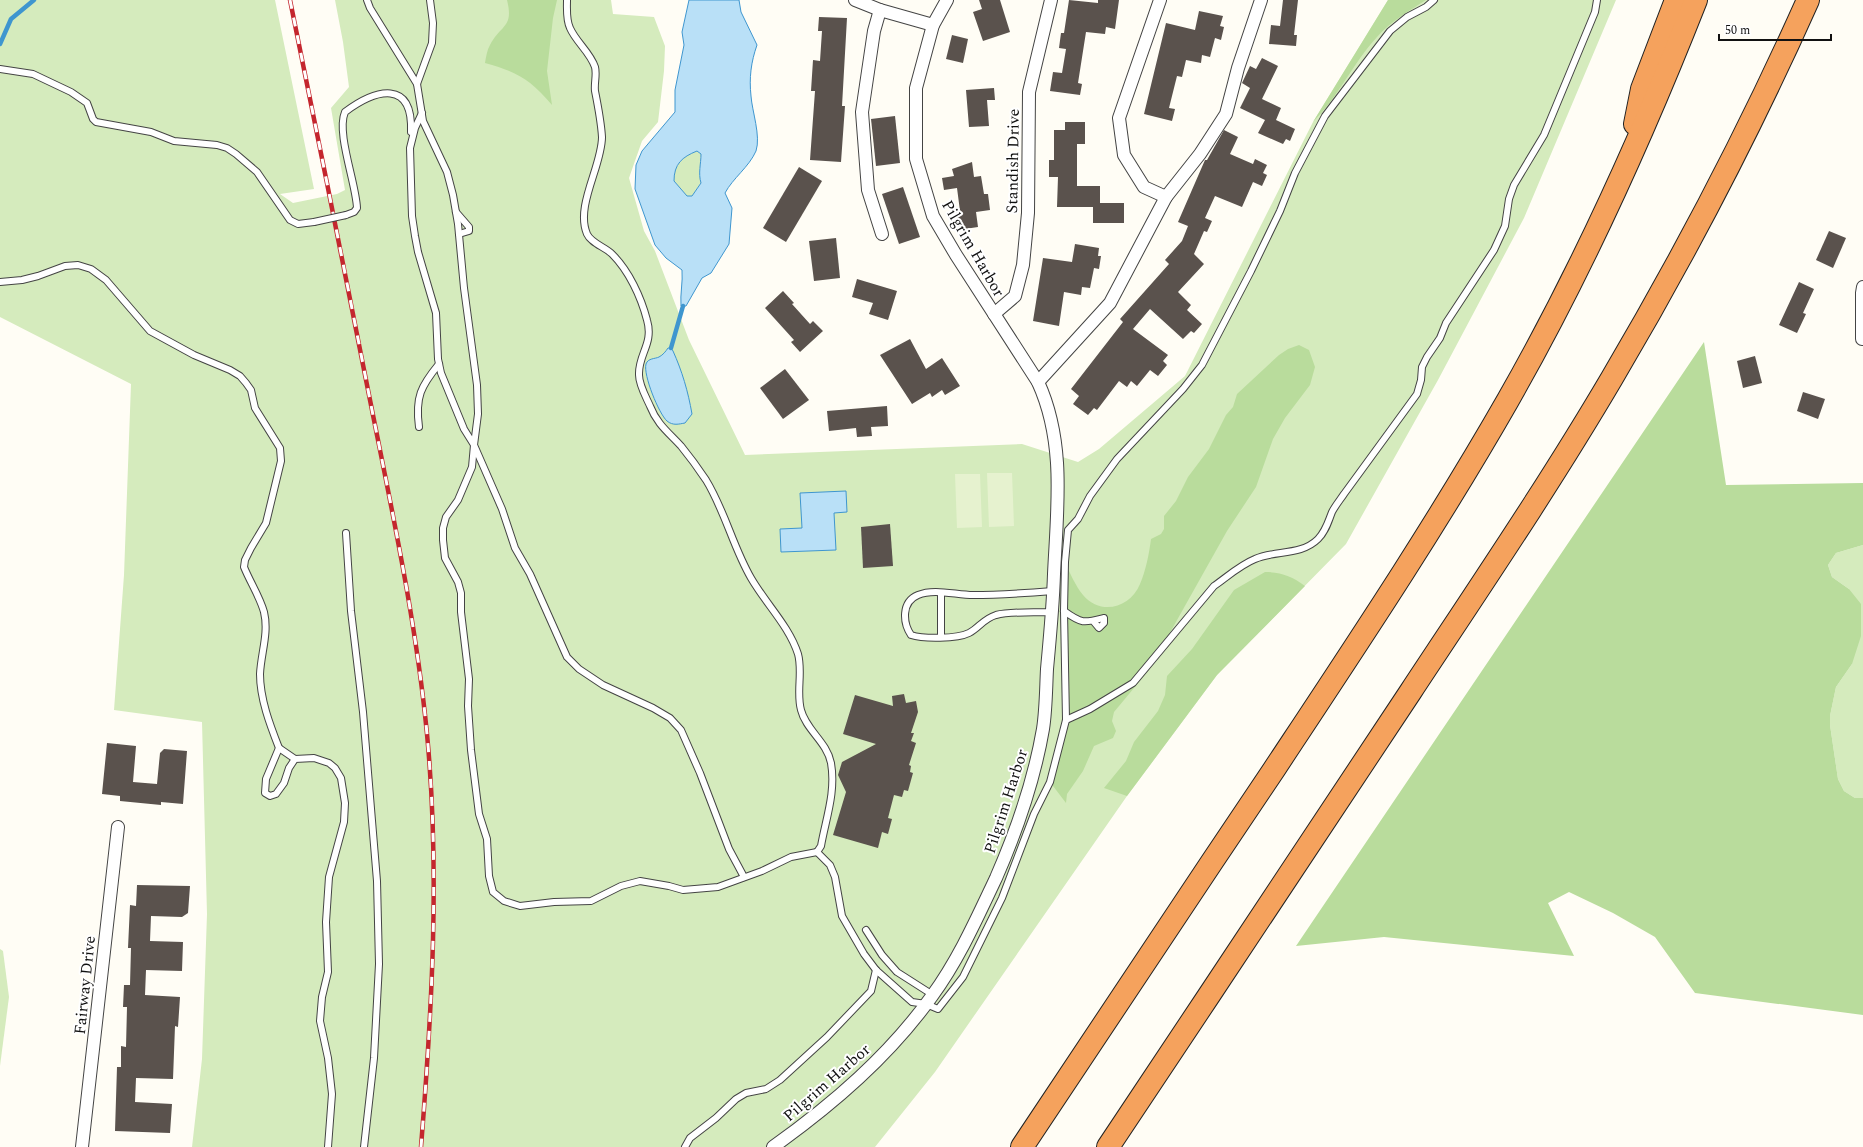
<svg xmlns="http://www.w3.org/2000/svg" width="1863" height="1147" font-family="Spectral,serif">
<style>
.green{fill:#d5ebbd}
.forest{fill:#b9dc9c}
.pitch{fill:#e6f2cf}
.water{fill:#b9e0f7;stroke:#3f96cf;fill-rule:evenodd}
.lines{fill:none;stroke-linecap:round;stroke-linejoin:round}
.stream{stroke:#3f96cf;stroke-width:4.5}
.building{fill:#5a524d}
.lane-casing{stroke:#444;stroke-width:8}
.street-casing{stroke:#444;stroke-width:14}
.highway-casing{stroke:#222;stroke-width:24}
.lane{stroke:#fff;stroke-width:6}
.street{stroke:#fff;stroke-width:12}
.highway{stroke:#f5a25d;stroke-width:22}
.rail-casing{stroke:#c4262e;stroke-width:4.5}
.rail{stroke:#fff;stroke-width:3;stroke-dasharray:9;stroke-linecap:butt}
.lane-bridge-casing{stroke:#444;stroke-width:8;stroke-linecap:butt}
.lane-bridge{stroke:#fff;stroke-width:6}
.labels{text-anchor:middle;stroke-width:4;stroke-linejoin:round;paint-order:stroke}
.street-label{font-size:16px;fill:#111;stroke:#fff}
</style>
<rect width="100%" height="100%" fill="#fffdf5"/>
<g class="green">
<polygon points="0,0 275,0 314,189 280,194 293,203 337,194 345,190 331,108 349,87 343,42 335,0 611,0 613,14 654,17 665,46 664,71 658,122 642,141 629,178 644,231 655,251 689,340 745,455 1022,444 1078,462 1099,449 1185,376 1313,122 1388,0 1616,0 1524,218 1438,380 1346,544 1217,675 1127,796 935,1072 875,1147 192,1147 202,1059 207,914 202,722 114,710 124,575 131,384 0,317"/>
<path d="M697 151 701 153C701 164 698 172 701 183L692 196H686L674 181C674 164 682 157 697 151Z"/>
<polygon points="1863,545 1863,798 1855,798 1844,791 1838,779 1830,725 1830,716 1836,687 1852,664 1849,589 1832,577 1828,565 1836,553"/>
<polygon points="0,949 3,951 9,997 0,1066"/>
</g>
<g class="forest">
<path d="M507 0H557L553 18 547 71 552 105C530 79 517 72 485 63 486 57 487 50 490 45 501 24 514 28 507 0Z"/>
<path d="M1388 0H1426C1409 11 1391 21 1377 37 1353 63 1339 96 1313 122Z"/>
<polygon points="1704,342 1726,485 1863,483 1863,545 1836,553 1828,565 1832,577 1849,589 1861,604 1861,636 1852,664 1836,687 1830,716 1830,725 1838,779 1844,791 1855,798 1863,798 1863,1015 1695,993 1655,937 1613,913 1569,892 1548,903 1574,956 1384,937 1296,946"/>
<path d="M1299 345 1309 350 1315 367 1310 385 1285 418 1273 439 1256 487 1227 531 1149 670 1114 712 1112 721 1116 731 1113 738 1094 746 1083 771 1067 794 1066 803 1050 782 1066 720 1065 562C1070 573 1075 585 1083 595 1101 616 1130 608 1140 584 1146 570 1149 554 1151 539L1161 534 1164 529V516L1176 501 1188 477 1209 449 1226 415 1233 407 1237 394 1279 355 1288 349Z"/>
<path d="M1265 572C1281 572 1292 576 1305 586L1217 675 1127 796 1104 788 1126 761 1134 742 1158 711 1165 695 1167 676 1192 649 1234 590Z"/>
</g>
<g class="pitch">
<polygon points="987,473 1012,473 1014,526 989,527"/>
<polygon points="955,474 980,474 982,527 957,528"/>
</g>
<g class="water">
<path d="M689 0H739L741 12 757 45C751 62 749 78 751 96 752 111 761 136 756 151 749 167 733 178 725 193L732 208 729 244 711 273 702 278 686 306H681C680 294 683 282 682 270L666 258 655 245 635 189 636 165 642 151 675 112V90L684 45 682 32ZM697 151 701 154C701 164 698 173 701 183L692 196H687L674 181C674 164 682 157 697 151Z"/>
<path d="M668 348H671L673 351C682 371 688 391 692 414L685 423C679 424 673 426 667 421 659 414 643 375 646 364 648 358 655 359 659 357 663 355 666 351 668 348Z"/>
<polygon points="846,491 847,512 834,513 836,550 781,552 780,529 802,528 800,493"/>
</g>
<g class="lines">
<g class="stream">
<polyline points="0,44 11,19 34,0"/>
<polyline points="671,348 683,306"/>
</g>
</g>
<g class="building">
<polygon points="979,0 1000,0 1010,32 983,41 973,12 982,9"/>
<polygon points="1069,0 1098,3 1098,0 1119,0 1115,29 1106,27 1105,34 1086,32 1078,83 1082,84 1080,95 1050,91 1053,72 1062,73 1066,49 1059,48 1061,33 1064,33"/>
<polygon points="1283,0 1298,0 1294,35 1297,35 1296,46 1269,44 1271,25 1280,26"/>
<polygon points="1199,11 1223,16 1220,26 1224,27 1221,40 1215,38 1210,57 1202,55 1201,63 1186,60 1182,77 1177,76 1169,108 1175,109 1172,121 1144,114 1166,23 1195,30"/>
<polygon points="819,17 847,18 842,106 845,106 841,162 810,160 815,91 811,91 813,60 820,61 822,31 818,31"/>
<polygon points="952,35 968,39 963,63 946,59"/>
<polygon points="1262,58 1278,66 1262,99 1281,108 1276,120 1295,129 1290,141 1286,139 1283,144 1258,133 1265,120 1240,108 1250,88 1242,83 1250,66 1256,69"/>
<polygon points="994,88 995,100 987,100 989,126 969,127 966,90"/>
<polygon points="895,116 900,163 876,166 871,119"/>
<polygon points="1065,122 1085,122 1085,144 1077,144 1077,186 1100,186 1100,203 1124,203 1124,223 1093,223 1093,207 1057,207 1058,177 1049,177 1049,160 1054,160 1054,130 1065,130"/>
<polygon points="1224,130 1238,137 1230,154 1253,164 1255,159 1267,165 1263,173 1267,175 1262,186 1253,182 1242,207 1215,196 1205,218 1212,221 1207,232 1204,231 1194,254 1204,264 1178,292 1191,305 1187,310 1202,324 1194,333 1191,331 1183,339 1150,309 1133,329 1168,355 1163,361 1167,365 1158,376 1150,370 1137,386 1131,381 1127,387 1119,381 1097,410 1094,408 1088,415 1073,404 1079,396 1071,389 1123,322 1120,319 1169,264 1165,260 1182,241 1188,226 1178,222 1205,160 1207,160"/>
<polygon points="972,162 974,177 981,176 984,194 988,194 990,210 976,212 978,227 958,230 956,212 960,211 957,188 944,190 942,178 954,176 952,169"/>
<polygon points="799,167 822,181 786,242 763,228"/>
<polygon points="903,187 920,237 899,244 882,194"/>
<polygon points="1829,231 1846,238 1833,268 1816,260"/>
<polygon points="836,238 840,278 814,281 809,241"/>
<polygon points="1075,244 1099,248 1098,256 1101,256 1099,269 1094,268 1090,288 1082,287 1081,295 1064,292 1059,326 1033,321 1043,258 1072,262"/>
<polygon points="857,279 897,291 888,320 869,314 873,303 852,297"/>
<polygon points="1799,282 1814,289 1803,313 1806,314 1797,333 1779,325"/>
<polygon points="783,291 794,303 792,304 810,324 813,321 823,331 800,352 791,342 794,340 765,308"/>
<polygon points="910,339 926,369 942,358 960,386 945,395 942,390 932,397 930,393 912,404 880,355"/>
<polygon points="1755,356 1762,383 1743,388 1737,361"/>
<polygon points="785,369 809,400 783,419 760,388"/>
<polygon points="1803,392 1825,399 1818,419 1797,411"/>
<polygon points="887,406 888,426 871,427 872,436 857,437 856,428 829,431 827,411"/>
<polygon points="890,524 893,566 863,568 861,527"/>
<polygon points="904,694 906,703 916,701 918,712 911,733 914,733 911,741 916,743 909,765 911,766 910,772 913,773 908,791 904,790 902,797 894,795 888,818 892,819 888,834 882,832 878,848 833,835 846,792 838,775 842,762 876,744 843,734 855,695 893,706 892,696"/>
<polygon points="107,743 136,746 133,782 157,784 160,753 164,749 187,751 183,804 161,802 161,805 120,801 120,796 102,794"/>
<polygon points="137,885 190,886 188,913 182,917 151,916 150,941 183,942 182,971 146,970 145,995 180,997 178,1027 175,1026 173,1079 136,1078 135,1102 172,1104 170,1133 115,1131 117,1067 121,1067 121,1046 126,1047 127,1007 123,1007 124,985 130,985 131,948 128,948 130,905 136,906"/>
</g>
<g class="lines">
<g class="lane-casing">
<g id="lane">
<polyline points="367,0 370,8 417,84"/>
<polyline points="430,0 433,23 432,43 417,84 423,121 447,172 453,195 458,224 464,288 477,385 478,414 474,445 502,509 515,548 530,574 567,657 579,669 603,685 653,708 670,718 681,730 700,773 729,849 744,877"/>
<path d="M567 0C567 9 566 20 570 28 576 42 590 52 595 67 597 75 594 83 595 91 598 106 601 121 602 137 602 166 575 206 587 234 591 243 605 247 612 254 629 271 641 297 647 320 654 344 638 354 639 375 639 385 646 397 650 406 657 424 668 432 681 446 690 457 698 468 706 480 725 511 733 547 751 578 766 604 789 626 798 654 803 672 796 692 801 710 806 730 827 742 831 763 836 792 826 818 821 846L817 852"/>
<polyline points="0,69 33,74 71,92 87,103 93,119 96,122 151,132 174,141 217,145 227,148 236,154 257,172 290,220 298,224 314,222"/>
<polyline points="422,113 415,128 410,148 412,216 415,236 418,252 436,313 438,359 441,373 464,429 474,445 472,467 458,500 446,517 443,528 443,540 445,558 458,582 461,593 461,612 469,679 468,706 471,750 479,814 487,839 489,876 493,892 504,901 520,906 554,902 591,901 621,886 640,881 669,886 683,890 718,887 762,871 791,857 817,852"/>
<polyline points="456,212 469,227 469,231 459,234"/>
<path d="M346 215 354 212 357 208C356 183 336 133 345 112 376 89 413 79 411 132"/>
<path d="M0 282 22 280 38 276 65 266 78 265 91 269 106 280 150 331 194 355 230 370 240 376 246 383 251 390 255 408 280 448 281 461 266 523 251 548 245 560 244 567C250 582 260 597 264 612 269 633 261 653 260 674 260 699 270 725 279 748L266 779 265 793 270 796 276 794 284 783 289 768 295 759 314 758 329 763 335 768 341 778 345 803 344 822 329 877 326 922 328 972 322 997 320 1021 328 1058 332 1094 328 1147"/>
<path d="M419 427C415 397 421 386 439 364"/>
<polyline points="346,533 351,611 363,712 377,881 379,964 374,1058 364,1147"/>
<path d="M1064 611C1082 624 1084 623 1104 618V623L1099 628 1094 622"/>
<path d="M1052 612C1035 613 1012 611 996 615 983 619 979 628 969 633 957 639 923 639 911 635 903 623 901 602 918 595 934 588 956 595 973 595 1000 595 1027 593 1053 591"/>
<polyline points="941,637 941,593"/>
<path d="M1066 720 1090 709 1133 683 1214 586C1227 577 1240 565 1255 559 1275 550 1301 556 1318 539 1326 531 1328 522 1332 512 1335 506 1340 500 1344 494L1417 394 1421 380 1422 367 1427 357 1440 338 1446 323 1494 250 1505 226 1509 199 1514 185 1544 135 1595 12 1597 0"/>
<polyline points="279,748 295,759"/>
<polyline points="817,852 830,865 835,877 842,916 864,954 876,970 912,1002 926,1004 938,1009 963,977 1002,898 1034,814 1050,782 1066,720 1064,611 1065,562 1068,530 1078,519 1090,496 1117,459 1183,389 1202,365 1251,271 1280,211 1295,173 1325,116 1390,31 1407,17 1426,7 1434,0"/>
<polyline points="866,930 882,955 897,972 933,995"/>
<polyline points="685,1147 690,1138 716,1118 736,1099 746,1093 766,1089 780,1080 827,1037 871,991 876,970"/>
</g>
</g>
<g class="street-casing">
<g id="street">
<polyline points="855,0 880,10 933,25"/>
<polyline points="1160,0 1119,118 1124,155 1144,187 1166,197"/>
<polyline points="880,10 874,31 862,112 868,190 882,234"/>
<polyline points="994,314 1015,296 1023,265 1028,213 1029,92 1051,0"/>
<polyline points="1862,339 1862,293 1863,287"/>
<polyline points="1038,382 1110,303 1166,197 1200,154 1226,114 1238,68 1261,0"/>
<polyline points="82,1147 118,827"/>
<path d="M773 1147C833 1104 889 1056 932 996 959 959 977 918 996 878 1017 830 1034 781 1043 729 1046 710 1046 689 1047 669 1050 637 1053 606 1054 574 1057 509 1066 443 1038 382L956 255 933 216 916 159V88L933 25 947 0"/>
</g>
</g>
<g class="highway-casing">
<g id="highway">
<polyline points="1635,124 1642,89 1676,0"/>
<path d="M1022 1147C1106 1021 1190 894 1275 768 1355 647 1436 526 1508 400 1581 272 1642 137 1696 0"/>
<path d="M1108 1147C1209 995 1311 843 1411 691 1479 588 1549 485 1612 378 1684 256 1750 130 1808 0"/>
</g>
</g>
<use href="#lane" class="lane"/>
<use href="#street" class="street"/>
<use href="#highway" class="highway"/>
<g class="rail-casing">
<path id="rail" d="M290 0C317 133 344 267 370 400 392 511 416 621 427 734 440 871 432 1010 421 1147"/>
</g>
<use href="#rail" class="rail"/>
<g class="lane-bridge-casing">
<polyline id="lane-bridge" points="314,222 346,215"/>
</g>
<use href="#lane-bridge" class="lane-bridge"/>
</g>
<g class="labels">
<g class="street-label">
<text transform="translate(1012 161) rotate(-89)" y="6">Standish Drive</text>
<text transform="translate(974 248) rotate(60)" y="6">Pilgrim Harbor</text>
<text transform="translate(1005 801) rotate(-72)" y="6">Pilgrim Harbor</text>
<text transform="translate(84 985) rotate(-84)" y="6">Fairway Drive</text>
<text transform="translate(826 1082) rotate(-41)" y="6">Pilgrim Harbor</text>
</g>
</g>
<path d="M1719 34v6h112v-6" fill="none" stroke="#111111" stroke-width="2"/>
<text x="1725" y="34" font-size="12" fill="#111111" stroke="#ffffff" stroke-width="3" paint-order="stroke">50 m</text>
</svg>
